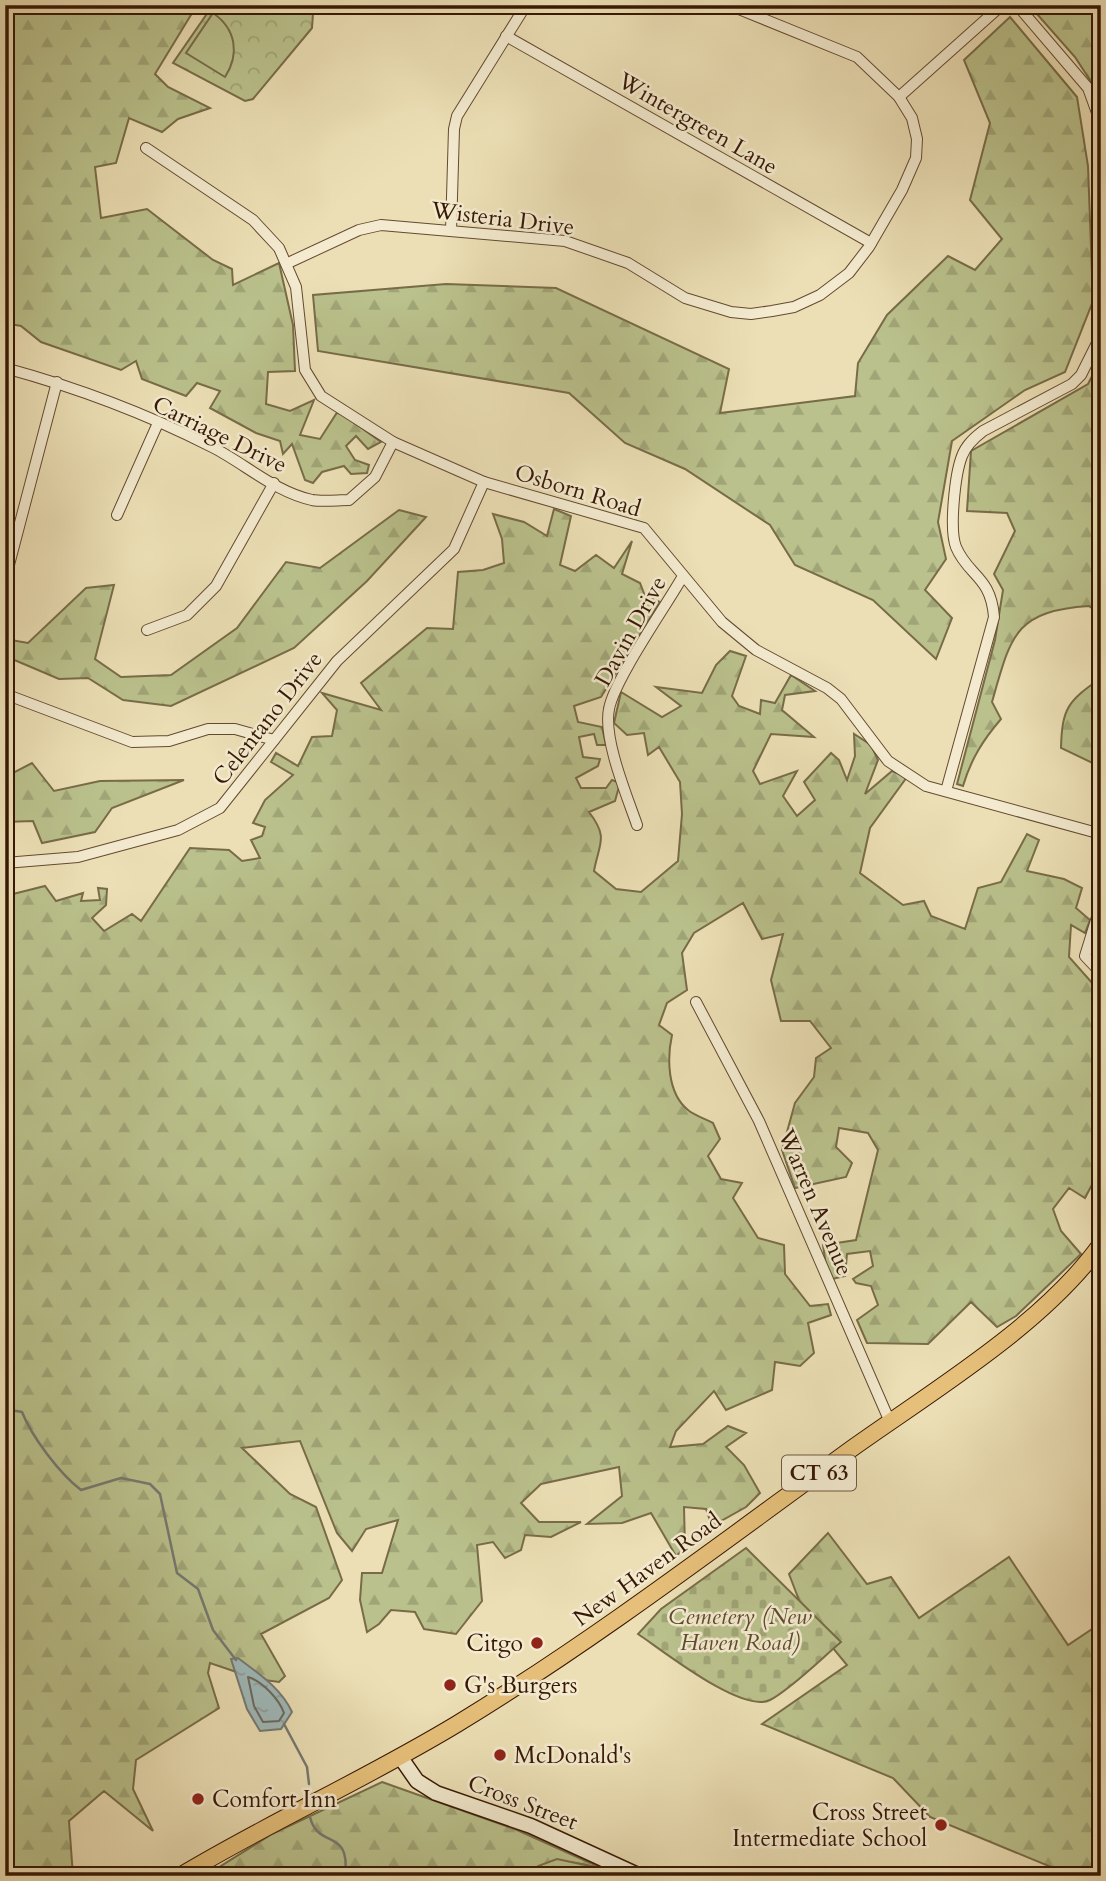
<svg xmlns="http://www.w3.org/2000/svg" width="1106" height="1881" font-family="Cardo,serif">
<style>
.forest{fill:url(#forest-firs);stroke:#786c48;stroke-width:2}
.cemetery{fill:url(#cemetery-stones);stroke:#786c48;stroke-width:2}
.park{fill:url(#park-crowns);stroke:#786c48;stroke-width:2}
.garden{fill:#bac18c;stroke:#786c48;stroke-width:2}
.water{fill:url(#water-ripples);stroke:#757971;stroke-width:2}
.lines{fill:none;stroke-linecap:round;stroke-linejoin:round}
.shore{stroke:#6b685e;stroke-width:2}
.stream{stroke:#757971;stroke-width:2.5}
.street-casing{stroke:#644a30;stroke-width:12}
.secondary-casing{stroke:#371803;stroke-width:17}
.primary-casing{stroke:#371803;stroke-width:18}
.street{stroke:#f3eacf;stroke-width:10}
.secondary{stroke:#f3eacf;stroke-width:14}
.primary{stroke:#e6c07a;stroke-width:16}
.poi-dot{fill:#8f2418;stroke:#f3eacf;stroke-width:2.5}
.labels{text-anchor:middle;stroke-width:5;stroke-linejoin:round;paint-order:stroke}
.shield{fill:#f3eacf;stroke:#6f5740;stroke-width:2}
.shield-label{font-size:21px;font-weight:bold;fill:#371803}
.street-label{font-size:23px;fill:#371803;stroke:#f3eacf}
.park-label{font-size:23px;font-style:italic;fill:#5e4b2c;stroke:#f3eacf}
.poi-label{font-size:23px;fill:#371803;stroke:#f3eacf;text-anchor:start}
</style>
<defs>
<pattern id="forest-firs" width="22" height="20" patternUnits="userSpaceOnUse" patternTransform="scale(1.75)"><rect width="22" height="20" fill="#bac18c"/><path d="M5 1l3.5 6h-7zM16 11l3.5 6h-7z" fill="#a0a577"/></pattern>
<pattern id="cemetery-stones" width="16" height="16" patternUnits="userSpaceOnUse" patternTransform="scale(1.75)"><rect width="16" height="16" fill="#bac18c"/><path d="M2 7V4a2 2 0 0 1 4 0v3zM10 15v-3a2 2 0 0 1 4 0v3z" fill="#a0a577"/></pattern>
<pattern id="park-crowns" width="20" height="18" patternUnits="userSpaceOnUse" patternTransform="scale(1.75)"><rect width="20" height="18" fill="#bac18c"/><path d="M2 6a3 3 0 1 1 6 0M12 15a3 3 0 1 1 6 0" fill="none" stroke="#a0a577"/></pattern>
<pattern id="water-ripples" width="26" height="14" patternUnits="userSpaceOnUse" patternTransform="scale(1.75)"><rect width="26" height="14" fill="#9fb9ba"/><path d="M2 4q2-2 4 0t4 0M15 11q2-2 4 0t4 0" fill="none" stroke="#8a9e9e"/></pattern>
</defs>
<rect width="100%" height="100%" fill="#ecdfb5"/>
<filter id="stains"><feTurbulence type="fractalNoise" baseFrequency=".00286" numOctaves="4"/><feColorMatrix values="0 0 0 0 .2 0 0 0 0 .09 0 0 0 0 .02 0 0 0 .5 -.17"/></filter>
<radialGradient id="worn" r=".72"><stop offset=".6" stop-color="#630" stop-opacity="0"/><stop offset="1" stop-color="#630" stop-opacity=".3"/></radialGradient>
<g class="forest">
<polygon points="5,5 197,5 155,74 168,87 210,108 178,119 162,132 129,118 116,163 95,167 101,218 147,209 213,260 232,269 233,285 279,263 293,325 295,371 268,372 266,404 290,411 314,400 300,435 320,439 338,411 381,442 368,449 356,436 346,446 355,460 369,465 367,473 351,474 344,466 322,472 313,483 305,480 292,444 283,454 280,441 256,433 210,408 220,391 197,383 186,396 142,379 136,361 121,370 41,342 21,326 5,323"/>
<polygon points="1029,5 1101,5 1101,97 1075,57"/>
<polygon points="1010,17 1077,97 1088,166 1093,301 1065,372 1025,390 952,441 938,522 946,559 925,590 952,618 936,659 873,600 795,565 770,525 685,469 625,443 569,393 318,351 313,295 446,284 556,288 729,369 720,413 855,396 858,363 887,315 948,256 975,270 1002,239 970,200 990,123 964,60"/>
<path d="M1101 359V550L1093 573 1101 583V615L1089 606C1014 611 1011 636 992 702L1001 719C983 740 971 759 963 786L957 784 995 640 1003 590 994 574 1015 531 1007 513 967 511 971 451 1088 384Z"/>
<path d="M554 509 571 516 560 565 575 571 596 555 614 568 632 541 622 574 640 583 645 596 660 602 601 697 574 706 578 722 602 727 606 745H597L594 734 579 737 583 757 600 759 598 766 576 778 581 788H606L612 780 620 783 615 801 589 812C609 838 599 843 594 871L616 889 641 892 678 861 682 814 680 782 659 747 648 755 644 733 627 735 614 723 621 692 662 717 681 706 656 687 702 693 716 665 730 651 746 656 732 696 739 706 760 714 761 700 775 703 791 675 815 691 785 695 782 710 814 737 771 734 753 771 760 784 797 771 783 796 797 816 815 800 804 782 831 753 839 760 847 780 855 756 854 734 871 745 878 760 865 794 892 771 907 777 870 828 860 873 903 905 924 901 931 916 965 929 978 888 1001 882 1027 834 1039 840 1027 871 1064 879 1082 888 1076 908 1090 920 1085 933 1071 925 1069 957 1101 993V1178L1096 1177 1085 1198 1069 1188 1053 1209 1061 1231 1081 1254 1016 1316 997 1327 971 1302 928 1344 867 1343 857 1320 878 1305 871 1286 856 1283 853 1279 873 1266 870 1251 847 1254 845 1276 828 1280 823 1245 856 1240 878 1150 868 1133 839 1128 836 1147 852 1163 846 1177 795 1188 782 1150 795 1103 814 1077 816 1058 831 1048 810 1021H781L771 980 783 934 762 939 743 903 694 933 682 953 687 990 667 1003 659 1025 672 1035C667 1058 667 1093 688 1110 694 1115 705 1119 713 1123L720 1139 708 1156 721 1179 742 1183 733 1198 758 1238 784 1245 785 1274 810 1306 828 1304 831 1315 808 1323 814 1353 800 1366 775 1362 772 1390 726 1410 714 1391 676 1431 670 1447 703 1444 728 1426 746 1433 726 1447 744 1465 760 1493 746 1507 712 1526 706 1509 684 1507 685 1548 676 1556 651 1513 622 1523 587 1524 622 1496 619 1467 541 1484 521 1503 539 1522H581L551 1537 525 1535 521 1550 505 1558 493 1542 477 1545 482 1601 456 1634 424 1629 415 1612 391 1610 379 1624 367 1632 360 1600 362 1573H382L398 1520 366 1529 352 1551 337 1533 300 1441 242 1448 290 1494 316 1507 342 1580 329 1598 261 1634 285 1676 279 1682 257 1679 210 1663 208 1673 219 1708 136 1760 133 1789 153 1831 104 1791 69 1821 73 1876H5V896L45 886 56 901 83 893 81 901 100 900 98 888 107 889 106 905 92 918 104 931 132 914 141 921 190 848 229 850 242 861 260 858 251 840 262 836 265 827 253 823 265 800 293 775 271 762 276 753 298 766 312 737 332 736 337 710 322 693 381 710 361 683 427 628 453 629 458 572 483 570 504 563 502 539 493 514 524 522 547 536Z"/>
<polygon points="399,510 426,517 367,581 294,648 171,706 123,700 88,678 59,679 5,656 5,639 28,643 86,588 114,585 95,659 121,677 171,675 237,628 286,562 320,568"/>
<path d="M1101 678V767L1061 748C1062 708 1068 701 1101 678Z"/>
<polygon points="32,763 54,791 100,781 184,780 112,808 95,832 42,843 33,821 5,822 5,777"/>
<polygon points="828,1533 867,1584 891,1577 919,1618 1009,1557 1068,1645 1101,1623 1101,1876 1073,1876 930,1817 893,1778 762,1724 847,1665 804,1613 789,1574"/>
<path d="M382 1782 517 1830 604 1869C577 1864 550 1851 531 1876H205L272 1834Z"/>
</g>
<g class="cemetery">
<path d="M746 1548 841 1642C822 1658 791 1689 770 1700 742 1714 662 1650 638 1634L661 1609Z"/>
<polygon points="557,1859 604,1869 617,1876 531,1876 538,1866"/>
</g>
<polygon class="park" points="213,5 298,5 313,13 312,28 253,99 245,101 173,63"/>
<path class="garden" d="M213 13C236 29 240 54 225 77L186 53Z"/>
<path class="water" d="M238 1658C259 1674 281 1688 292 1712L281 1729 260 1731 247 1709 231 1659Z"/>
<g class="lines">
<path class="shore" d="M248 1677C262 1681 279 1699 284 1713L279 1721 263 1722 254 1706Z"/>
<g class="stream">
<path d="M5 1409 22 1412C32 1437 59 1473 81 1490L121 1478 150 1484 160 1494 177 1573 198 1589 213 1630 236 1660"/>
<polyline points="284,1724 307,1767 309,1784"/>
<path d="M310 1817C318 1850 351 1827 345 1876"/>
</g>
<g class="street-casing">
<g id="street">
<polyline points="1017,5 1088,88 1100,121 1101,155"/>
<polyline points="506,36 871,243"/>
<polyline points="899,97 1002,5"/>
<polyline points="146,148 253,220 279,248 296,287 305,370 321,396 393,442 484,482 644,528 722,622 756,650 827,688 841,699 888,761 926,786 1101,834"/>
<polyline points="451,231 454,129 457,116 526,5"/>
<polyline points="288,263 359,230 381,225 565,241 628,263 685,298 731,312 751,314 772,311 794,307 820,295 849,273 869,247 902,190 916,158 917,139 912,118 899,97 857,57 729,5"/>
<path d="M5 368C75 387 147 414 212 447 244 463 275 492 312 500 323 502 338 500 349 500L375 477 393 442"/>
<polyline points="117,515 158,423"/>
<polyline points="5,580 57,382"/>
<polyline points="147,630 187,615 216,586 274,483"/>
<polyline points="5,694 132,742 169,741 208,729 235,729 274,740"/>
<path d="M946 791 994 617C991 576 968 576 956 547 949 529 955 474 962 456 966 445 974 438 983 431L1072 384 1081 375 1101 335"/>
<path d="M637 825C627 796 603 739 609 709 614 680 666 606 683 576"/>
<polyline points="5,863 78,857 178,830 220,808 337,661 454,549 484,482"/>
<polyline points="1101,904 1085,956 1101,973"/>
<polyline points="696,1002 759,1121 890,1422"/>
</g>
</g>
<g class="secondary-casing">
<polyline id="secondary" points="401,1758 417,1781 436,1793 531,1826 640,1876"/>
</g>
<g class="primary-casing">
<path id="primary" d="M180 1876C270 1822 366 1779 457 1724 595 1640 723 1542 854 1447 934 1390 1044 1324 1101 1244"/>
</g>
<use href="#street" class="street"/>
<use href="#secondary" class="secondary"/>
<use href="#primary" class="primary"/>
</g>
<g class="poi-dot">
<circle cx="537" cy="1643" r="7"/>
<circle cx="450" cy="1685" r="7"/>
<circle cx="500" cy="1755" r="7"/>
<circle cx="198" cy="1799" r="7"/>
<circle cx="941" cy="1825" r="7"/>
</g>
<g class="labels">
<rect class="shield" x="782" y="1455.5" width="74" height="35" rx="5"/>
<g class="shield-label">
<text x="819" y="1480">CT 63</text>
</g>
<g class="street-label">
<text transform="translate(698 123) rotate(30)" y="8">Wintergreen Lane</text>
<text transform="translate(503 218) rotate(7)" y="8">Wisteria Drive</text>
<text transform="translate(220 434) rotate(26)" y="8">Carriage Drive</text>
<text transform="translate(578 490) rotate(17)" y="8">Osborn Road</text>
<text transform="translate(630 631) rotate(-61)" y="8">Davin Drive</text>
<text transform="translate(267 718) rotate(-52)" y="8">Celentano Drive</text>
<text transform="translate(816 1202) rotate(67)" y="8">Warren Avenue</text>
<text transform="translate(647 1569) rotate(-36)" y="8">New Haven Road</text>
<text transform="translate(523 1802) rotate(21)" y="8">Cross Street</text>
</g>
<g class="park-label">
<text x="740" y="1624">Cemetery (New<tspan x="740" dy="26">Haven Road)</tspan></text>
</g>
<g class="poi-label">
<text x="523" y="1651" text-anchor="end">Citgo</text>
<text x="464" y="1693">G's Burgers</text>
<text x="514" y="1763">McDonald's</text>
<text x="212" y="1807">Comfort Inn</text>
<text x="927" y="1820" text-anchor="end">Cross Street<tspan x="927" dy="26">Intermediate School</tspan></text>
</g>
</g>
<rect width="1106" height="1881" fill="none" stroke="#ecdfb5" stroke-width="28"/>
<rect x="7" y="7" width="1092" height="1867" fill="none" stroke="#371803" stroke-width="3.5"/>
<rect x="14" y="14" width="1078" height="1853" fill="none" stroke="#371803" stroke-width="2"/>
<rect width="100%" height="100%" filter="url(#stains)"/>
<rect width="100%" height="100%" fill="url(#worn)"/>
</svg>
